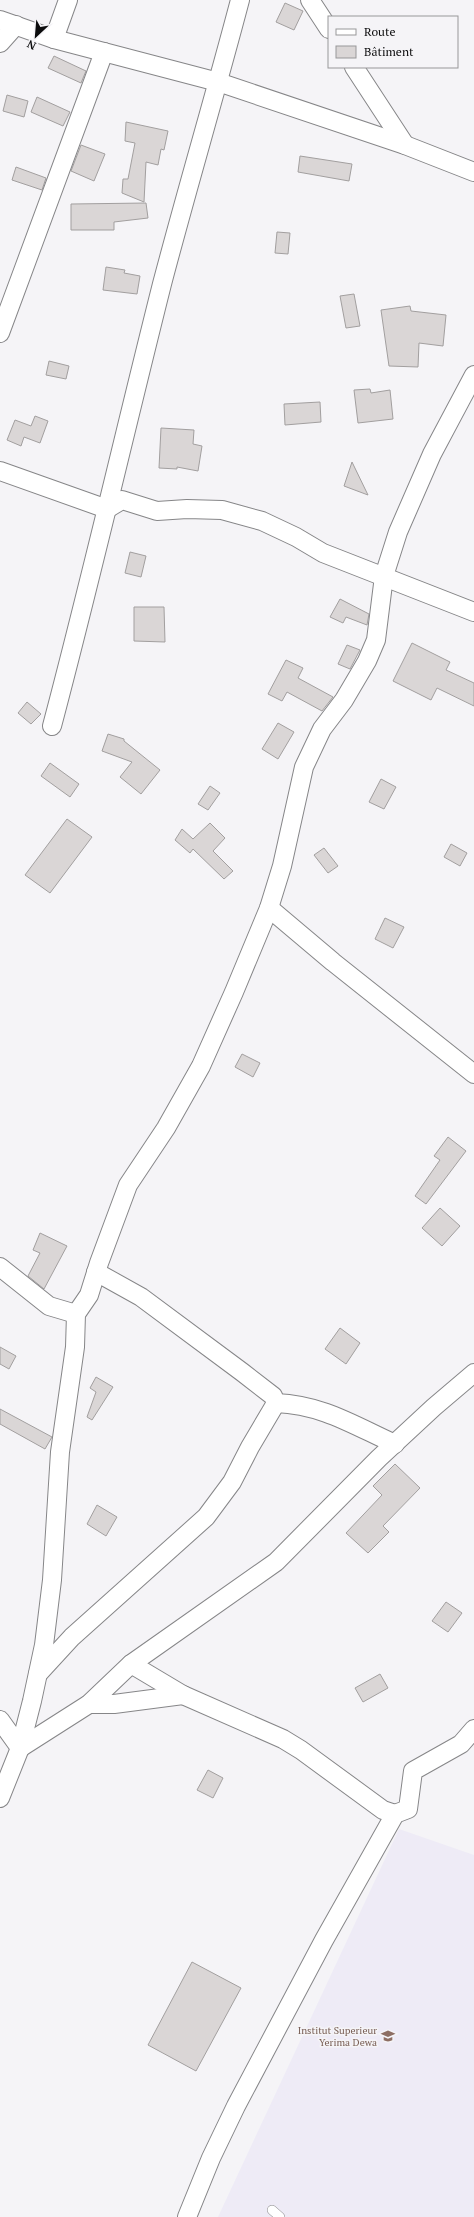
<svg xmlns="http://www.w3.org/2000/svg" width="474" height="2217" font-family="'PT Serif',serif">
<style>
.built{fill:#eeebf6}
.building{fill:#dad6d6;stroke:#a29f9f}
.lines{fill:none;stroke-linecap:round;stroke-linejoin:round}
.service-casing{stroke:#868688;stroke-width:10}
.minor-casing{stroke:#868688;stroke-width:20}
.service{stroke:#fff;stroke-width:9}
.minor{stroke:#fff;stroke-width:18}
.labels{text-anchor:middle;stroke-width:3;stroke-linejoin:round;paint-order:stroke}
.education-label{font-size:10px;fill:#785e54;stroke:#f5f4f7;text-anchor:end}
</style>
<rect width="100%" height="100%" fill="#f5f4f7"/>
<polygon class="built" points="399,1829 474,1855 474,2217 218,2217"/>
<g class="building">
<polygon points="285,3 303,11 294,30 276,22"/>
<polygon points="54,56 86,71 81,83 48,68"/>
<polygon points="7,95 28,101 24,117 3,111"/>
<polygon points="37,97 70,112 63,126 31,112"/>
<polygon points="126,122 168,131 164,150 161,149 158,165 146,162 144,202 122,193 123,179 128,179 135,143 125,141"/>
<polygon points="81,145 105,154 94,181 71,171"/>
<polygon points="300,156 352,164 349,181 298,172"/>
<polygon points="16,167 46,178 42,190 12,180"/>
<polygon points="146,203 148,218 114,222 114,230 71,230 71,204"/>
<polygon points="277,232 290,233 288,254 275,253"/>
<polygon points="106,267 125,270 124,273 140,276 137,294 103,290"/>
<polygon points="354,294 360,326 346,328 340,296"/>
<polygon points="410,306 411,311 446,315 443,346 419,343 418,367 389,366 381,310"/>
<polygon points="49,361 69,366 66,379 46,375"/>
<polygon points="370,389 371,393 390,390 393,419 358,423 354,390"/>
<polygon points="320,402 321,422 285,425 284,404"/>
<polygon points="35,416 48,421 40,443 24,437 21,446 7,440 15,420 31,426"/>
<polygon points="161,428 194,430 193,444 202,446 198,471 177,467 177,469 159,468"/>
<polygon points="352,462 368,495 344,486"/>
<polygon points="130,552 146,556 141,577 125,573"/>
<polygon points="340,599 369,614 367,625 346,617 343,623 330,617"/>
<polygon points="134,607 164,607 165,642 134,641"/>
<polygon points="412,643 450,662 446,670 474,683 474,706 437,688 431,700 393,681"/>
<polygon points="347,645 360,650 350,669 338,664"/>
<polygon points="286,660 303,668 298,678 333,697 322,711 287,692 282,701 268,694"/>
<polygon points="27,702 41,714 31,724 18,713"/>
<polygon points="278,723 294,732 278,759 262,749"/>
<polygon points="108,734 124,739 124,741 160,770 141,794 120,777 132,762 102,751"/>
<polygon points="50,763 79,784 70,797 41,776"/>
<polygon points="381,779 396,787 384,809 369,802"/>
<polygon points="210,786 220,793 208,810 198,804"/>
<polygon points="67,819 92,837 50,893 25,875"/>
<polygon points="210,823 225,838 213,851 233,871 224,879 193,849 190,853 175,840 182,829 193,839"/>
<polygon points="451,844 467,853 460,866 444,857"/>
<polygon points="324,848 338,866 328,873 314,855"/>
<polygon points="385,918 404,927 393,948 375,939"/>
<polygon points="242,1054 260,1063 253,1077 235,1067"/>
<polygon points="448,1137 466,1151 426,1204 415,1196 440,1160 434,1156"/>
<polygon points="440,1208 460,1226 442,1246 422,1228"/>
<polygon points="40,1233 67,1246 44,1289 28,1276 40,1253 33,1250"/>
<polygon points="340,1328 360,1343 346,1364 325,1349"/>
<polygon points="0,1347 16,1356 9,1369 0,1364"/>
<polygon points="96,1377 113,1387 92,1420 87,1417 96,1392 90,1388"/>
<polygon points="0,1409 52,1437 45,1449 0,1424"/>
<polygon points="395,1464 420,1488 383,1526 389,1532 368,1553 346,1533 382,1495 373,1486"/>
<polygon points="97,1505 117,1517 106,1536 87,1524"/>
<polygon points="446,1602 462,1613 448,1632 432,1621"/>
<polygon points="380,1674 388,1688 363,1702 355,1688"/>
<polygon points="208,1770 223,1778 213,1798 197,1790"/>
<polygon points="192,1962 241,1988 196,2071 148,2045"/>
</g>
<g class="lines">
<g class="service-casing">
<polyline id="service" points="272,2210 280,2217"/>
</g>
<g class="minor-casing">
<g id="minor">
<polyline points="310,0 329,29"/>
<polyline points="0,20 54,39 218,82 405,145 474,172"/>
<polyline points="54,39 68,0"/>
<polyline points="0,43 16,25"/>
<polyline points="354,67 405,145"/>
<polyline points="0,333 104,52"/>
<polyline points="0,471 107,509"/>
<polyline points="107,509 122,500 157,511 187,509 222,510 262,521 296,537 323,553 474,612"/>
<path d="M52 726C91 579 125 431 162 284 187 189 215 95 240 0"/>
<polyline points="269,908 333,962 474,1074"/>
<polyline points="0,1267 49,1306 76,1314"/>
<path d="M276 1403C323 1405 353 1425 395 1444"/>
<polyline points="131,1664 183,1695 283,1739 301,1750 383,1810 395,1814"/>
<polyline points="38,1674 72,1637 206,1517 232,1482 250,1447 276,1403 273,1396 242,1372 141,1297 96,1272"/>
<polyline points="89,1704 114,1704 183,1695"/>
<polyline points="0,1720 20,1748"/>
<polyline points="20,1748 89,1704 131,1664 276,1562 379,1458 434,1407 474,1373"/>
<polyline points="0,1798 20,1748 32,1701 44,1645 52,1580 60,1452 75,1347 76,1314 89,1295 99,1263 128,1185 166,1128 201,1066 234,992 269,908 282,866 304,767 322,729 344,700 367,661 376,640 384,576 398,532 432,454 474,375"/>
<polyline points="187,2217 211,2158 236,2106 324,1940 395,1814 408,1809 413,1771 461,1744 474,1729"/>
</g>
</g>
<use href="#service" class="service"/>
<use href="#minor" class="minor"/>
</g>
<defs>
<g id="university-bare" transform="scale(1.08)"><path d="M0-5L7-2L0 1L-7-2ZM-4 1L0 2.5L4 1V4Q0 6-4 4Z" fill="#8d6e63" stroke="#f5f4f7" stroke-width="2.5" paint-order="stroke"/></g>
</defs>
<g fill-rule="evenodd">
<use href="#university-bare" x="388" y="2036"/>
</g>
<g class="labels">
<g class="education-label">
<text x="377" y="2034">Institut Superieur<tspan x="377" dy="12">Yerima Dewa</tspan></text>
</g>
</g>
<rect x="328" y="16" width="130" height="52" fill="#f5f4f7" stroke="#989799"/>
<rect x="336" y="29" width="20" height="6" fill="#ffffff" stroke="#989799"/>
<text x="364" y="36" font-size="12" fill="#0c0c0d">Route</text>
<rect x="336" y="46" width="20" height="12" fill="#dad6d6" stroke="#989799"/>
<text x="364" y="56" font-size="12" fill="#0c0c0d">Bâtiment</text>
<g transform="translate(36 36) rotate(206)" stroke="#f5f4f7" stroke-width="3" paint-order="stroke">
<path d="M0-3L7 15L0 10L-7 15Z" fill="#0c0c0d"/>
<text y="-6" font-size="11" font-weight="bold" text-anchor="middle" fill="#0c0c0d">N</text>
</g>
</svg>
